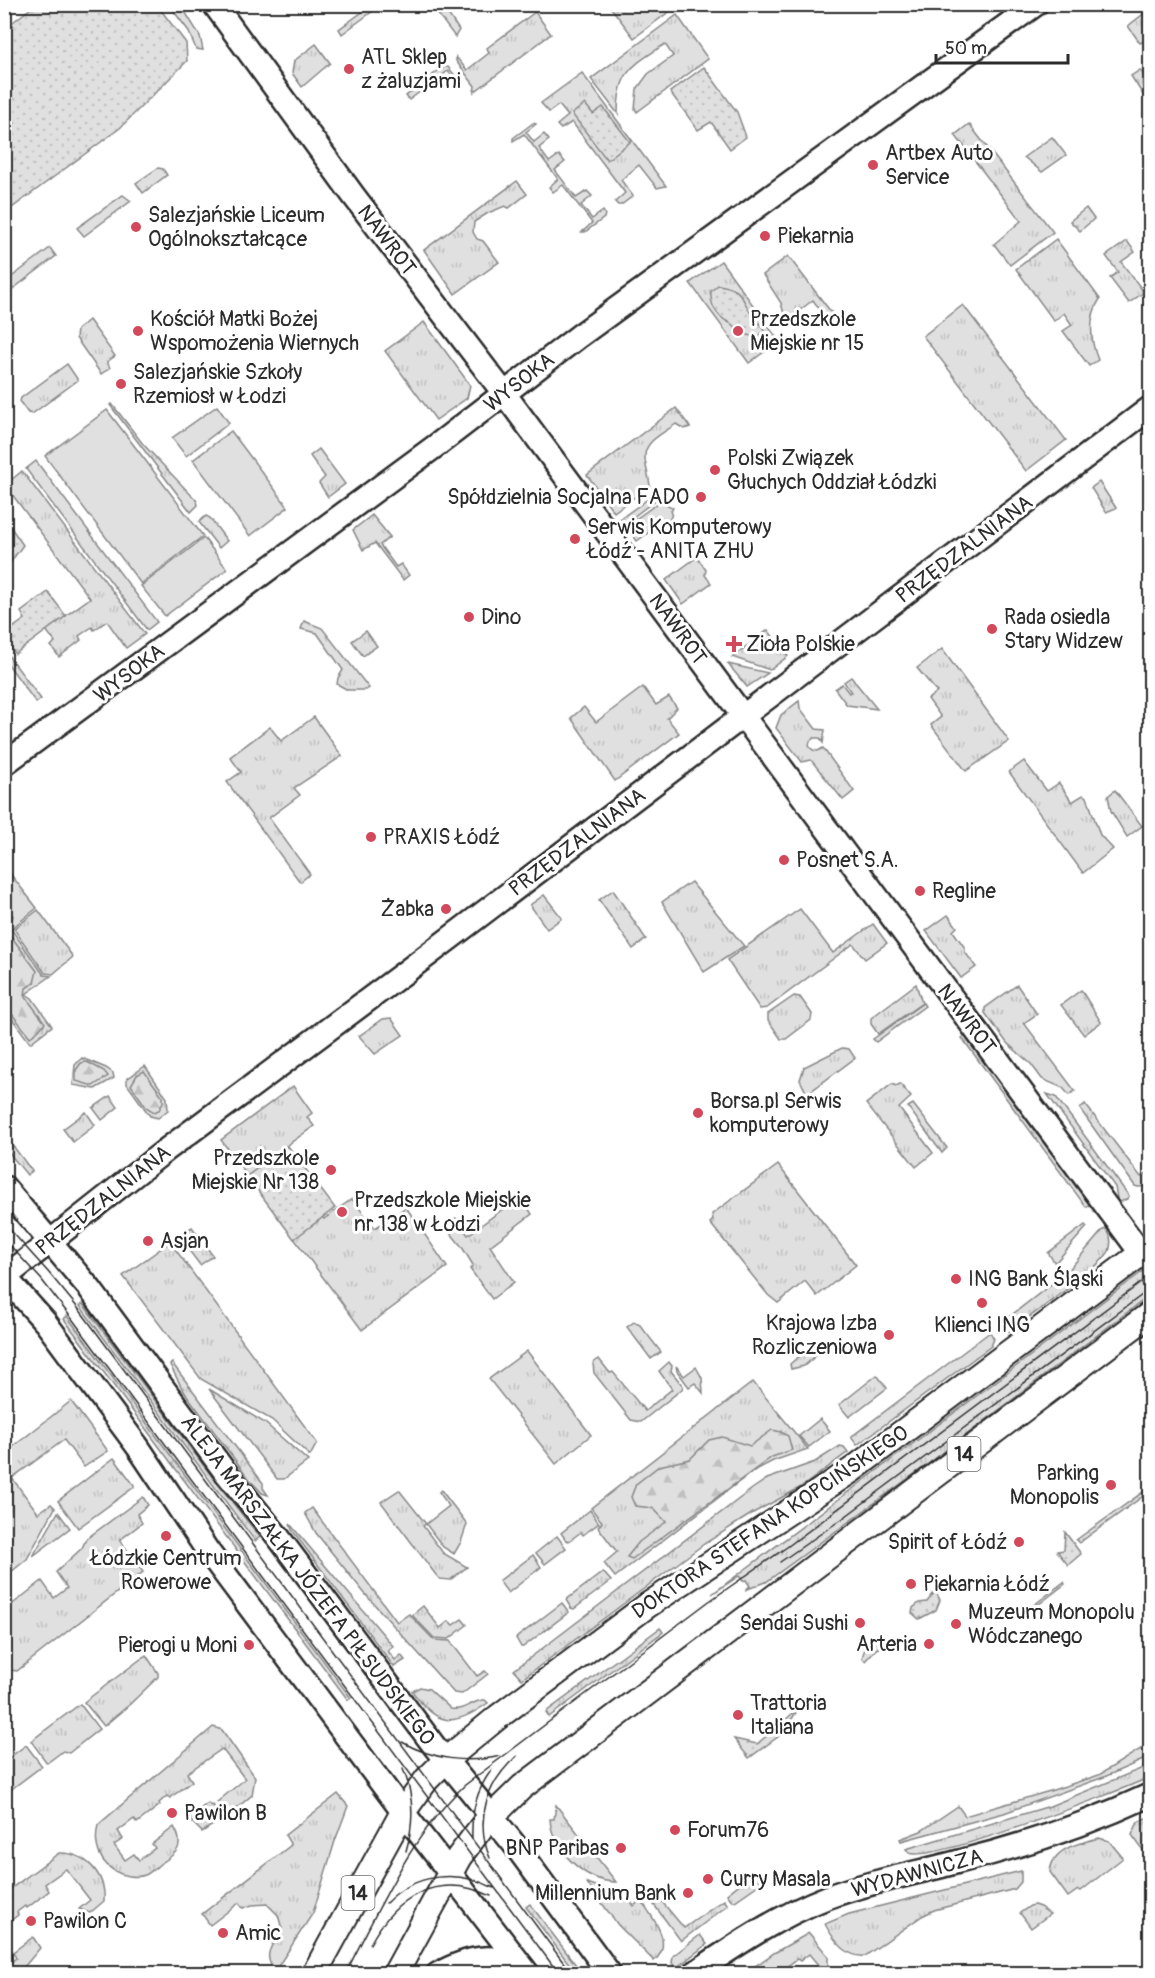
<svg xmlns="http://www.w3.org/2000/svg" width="1155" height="1978" font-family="Pangolin,sans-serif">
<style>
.grass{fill:url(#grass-tufts);stroke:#868686;stroke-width:1.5}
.forest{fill:url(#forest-firs);stroke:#868686;stroke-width:1.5}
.park{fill:url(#park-dots);stroke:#868686;stroke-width:1.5}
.pitch{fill:#e0e0e0;stroke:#868686;stroke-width:1.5}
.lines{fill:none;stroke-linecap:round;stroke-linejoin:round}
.secondary-casing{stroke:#2b2b2b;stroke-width:27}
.primary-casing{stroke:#2b2b2b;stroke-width:28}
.secondary{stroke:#fff;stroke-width:22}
.primary{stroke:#fff;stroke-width:24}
.tram{stroke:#2b2b2b;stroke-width:1.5}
.poi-dot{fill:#d1495b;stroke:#fff;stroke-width:2}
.labels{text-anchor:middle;stroke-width:6;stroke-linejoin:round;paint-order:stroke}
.shield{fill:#fff;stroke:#6b6b6b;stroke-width:1.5}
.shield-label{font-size:20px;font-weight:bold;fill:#2b2b2b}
.poi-label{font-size:21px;fill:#2b2b2b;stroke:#fff;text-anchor:start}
.street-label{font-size:21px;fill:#2b2b2b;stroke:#fff}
</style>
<defs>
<pattern id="grass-tufts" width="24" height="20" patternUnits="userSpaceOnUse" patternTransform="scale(1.5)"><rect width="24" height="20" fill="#e0e0e0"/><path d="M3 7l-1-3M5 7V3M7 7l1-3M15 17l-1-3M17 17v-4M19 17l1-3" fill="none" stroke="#c0c0c0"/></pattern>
<pattern id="forest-firs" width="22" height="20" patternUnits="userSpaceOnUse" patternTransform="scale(1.5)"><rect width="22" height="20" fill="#e0e0e0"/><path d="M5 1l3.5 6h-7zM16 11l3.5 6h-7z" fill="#c0c0c0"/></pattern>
<pattern id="park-dots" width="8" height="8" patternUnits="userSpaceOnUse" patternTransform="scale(1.5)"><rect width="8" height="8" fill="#e0e0e0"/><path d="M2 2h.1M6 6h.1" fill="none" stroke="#c0c0c0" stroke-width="1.8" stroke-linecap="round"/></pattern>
</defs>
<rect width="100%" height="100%" fill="#fff"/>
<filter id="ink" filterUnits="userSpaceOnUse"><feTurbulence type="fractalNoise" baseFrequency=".0167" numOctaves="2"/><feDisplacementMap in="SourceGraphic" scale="12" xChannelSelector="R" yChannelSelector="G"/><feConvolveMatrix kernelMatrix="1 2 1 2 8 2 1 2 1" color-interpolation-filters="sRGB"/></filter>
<g filter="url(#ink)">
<g class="grass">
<polygon points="169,5 181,5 200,36 203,50 196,49 188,30"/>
<polygon points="372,5 381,5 342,34 339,29"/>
<polygon points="431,5 442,5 459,30 455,37"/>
<polygon points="609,5 678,5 634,38"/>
<polygon points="1150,9 1150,39 1140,43 1128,26"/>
<polygon points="535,12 551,34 474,92 475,86 456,61 456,57 467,70 489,53 487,48"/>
<path d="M677 15 708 59 637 112 635 109 637 89 648 74 673 56 665 44C633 66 618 70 618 114L591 79Z"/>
<polygon points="316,44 330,63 302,87 292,73 294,61"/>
<polygon points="443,67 448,67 457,78 456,82 448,71 409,100 406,96"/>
<polygon points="1140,70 1150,83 1150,106 1131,76"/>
<polygon points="582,73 666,186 657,188 639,165 621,180 633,196 621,205 618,205 615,202 625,193 572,122 561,129 557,125 568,116 559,105 549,112 541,103"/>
<polygon points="533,123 536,124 526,132 534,142 544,134 549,140 539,148 549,162 559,155 565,162 555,170 576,198 587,191 592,196 581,205 592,219 603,211 605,214 604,218 585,232 582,232 592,223 563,185 553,192 549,187 558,179 524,134 513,141 513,138"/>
<polygon points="969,124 1053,232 1010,265 994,244 1021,221 955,135"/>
<polygon points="1052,137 1066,155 1042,172 1024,157"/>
<polygon points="158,168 163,169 167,175 143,193 136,183"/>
<polygon points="517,181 527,194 509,208 505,206 488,213 474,222 473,232 477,239 483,241 499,262 455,294 424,250"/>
<polygon points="123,195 131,201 84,236 77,228"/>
<path d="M1056 239 1100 299C1088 317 1090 340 1098 360L1089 366 1063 331 1072 325 1064 313 1054 321 1016 269Z"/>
<polygon points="1127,241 1135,252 1121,262 1144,292 1129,303 1110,278 1118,272 1106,256"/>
<polygon points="50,248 56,256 5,295 5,282"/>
<polygon points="788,256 834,316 828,321 813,300 786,321 781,303 763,275"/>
<polygon points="721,261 779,341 749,363 690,283"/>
<polygon points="963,305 1066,440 1026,471 923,336"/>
<polygon points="89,320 115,356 107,362 110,368 101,374 76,338 77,330"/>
<polygon points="424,322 470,385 467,398 436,420 385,351"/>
<polygon points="67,364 78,380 32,414 28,413 20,402 21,398"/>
<polygon points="112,404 143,444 197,501 198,505 191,512 110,405"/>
<path d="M676 408 690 427 684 429 676 424C665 432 644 441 645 457 645 466 649 476 650 486L614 512 587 475Z"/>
<polygon points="319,449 345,484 328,497 319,483 325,477 310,456"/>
<polygon points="22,471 145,634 126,648 107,621 94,630 92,627 79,636 81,640 59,657 51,646 55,642 46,630 90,598 5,485"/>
<polygon points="1099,482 1116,508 1106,512 1091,488"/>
<polygon points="659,491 662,495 624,524 620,519"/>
<polygon points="658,503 666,504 673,508 671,511 672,513 669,522 663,522 637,541 626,526"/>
<polygon points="372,515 390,537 380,545 396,567 401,564 409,575 403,580 375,543 363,550 353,530"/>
<polygon points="206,516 210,518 227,541 219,548 199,522"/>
<polygon points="697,557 706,570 705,575 711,583 683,604 666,580"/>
<polygon points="304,621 322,628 369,688 366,690 348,690 337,684 338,678 343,670 317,633 301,629"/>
<polygon points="768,630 788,656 770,670 732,657"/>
<polygon points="366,631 377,646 363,656 352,641"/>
<polygon points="942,649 1009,741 966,771 931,725 941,717 928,699 937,692 917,668"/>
<polygon points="4,650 41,699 36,703 5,660"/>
<polygon points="728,664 768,673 747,687"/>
<polygon points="851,677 877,709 847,705 835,689 842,684 849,693 851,692 844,682"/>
<polygon points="643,687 656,705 669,697 677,708 667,718 679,733 615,781 571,718 584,707 596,722"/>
<polygon points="799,701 800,708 816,729 825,730 823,743 820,738 814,738 810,741 809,746 813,750 818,751 823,748 854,791 843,800 811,760 802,762 776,728 781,715"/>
<polygon points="314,717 342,756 294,788 300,795 269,818 310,874 300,882 227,782 241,772 230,757 270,727 281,741"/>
<polygon points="1024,761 1047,791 1059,783 1072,802 1083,795 1087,797 1100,835 1113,849 1083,873 1009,772"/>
<polygon points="1115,790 1142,826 1127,837 1111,811 1108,796"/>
<polygon points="4,866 37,908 11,929 44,975 51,976 26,994 32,998 52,1026 30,1043 5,1009"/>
<polygon points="691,882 744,946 704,972 662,902"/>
<polygon points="613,890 646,939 633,949 599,900"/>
<polygon points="544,895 562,918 547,929 530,905"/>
<polygon points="800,909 833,953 873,924 887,943 865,959 853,944 767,1008 760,1009 727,960"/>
<polygon points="38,910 73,957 53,974 45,973 14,929"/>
<polygon points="948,915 957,927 953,931 965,948 965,952 976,967 961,978 926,931"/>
<polygon points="916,984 922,1003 878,1034 871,1024 871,1018"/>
<polygon points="1017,985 1037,1014 1024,1023 1075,1091 1069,1095 1063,1088 1042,1079 1031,1064 1007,1043 985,1013 985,1008"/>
<polygon points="1081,990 1101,1022 1084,1035 1061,1005"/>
<polygon points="794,996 800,997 812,1014 811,1020 786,1039 781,1039 768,1020 768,1014"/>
<polygon points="923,1003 925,1006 876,1042 873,1039"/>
<polygon points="391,1018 403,1035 375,1054 359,1036 383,1019"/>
<polygon points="966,1036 1090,1204 1086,1207 962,1038"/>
<polygon points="842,1048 849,1049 855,1058 807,1094 800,1080 804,1067"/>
<polygon points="82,1058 106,1068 113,1073 114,1078 95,1089 73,1085 75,1065"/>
<polygon points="145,1066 167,1098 168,1110 158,1118 150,1116 127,1084 127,1079"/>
<polygon points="892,1084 896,1086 900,1084 911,1097 899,1108 933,1153 916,1167 866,1104"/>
<polygon points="293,1086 312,1113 307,1117 314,1126 275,1154 324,1219 352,1199 375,1228 406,1207 447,1267 362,1330 221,1140"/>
<polygon points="1047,1094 1056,1097 1129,1196 1127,1199 1118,1203 1115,1187"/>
<polygon points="110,1096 118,1107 102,1120 93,1108"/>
<polygon points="913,1104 947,1148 942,1153 908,1107"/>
<polygon points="1085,1104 1141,1177 1150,1171 1150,1186 1138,1187 1135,1186 1080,1109"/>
<polygon points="86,1112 95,1125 73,1142 63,1129"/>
<polygon points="4,1134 32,1171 27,1175 5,1148"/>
<polygon points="778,1165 856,1265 817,1296 805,1281 778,1303 768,1295 710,1223 713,1220 712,1214"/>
<polygon points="520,1196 532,1214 490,1246 514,1282 492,1299 470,1269 473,1265 462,1247 445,1226 456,1218 468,1235"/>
<polygon points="1085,1225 1087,1227 1055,1263 1048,1253"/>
<polygon points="192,1227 213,1256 200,1265 178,1236"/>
<path d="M1107 1229C1111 1236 1112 1243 1109 1251 1102 1267 1026 1319 1007 1333L1000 1324 1067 1272 1103 1230Z"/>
<polygon points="170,1242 317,1443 310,1456 272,1420 201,1379 123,1276"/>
<polygon points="1150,1266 1150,1295 924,1467 766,1582 745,1590 750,1586 746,1580 743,1581 739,1576 712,1594"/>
<polygon points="83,1304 213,1478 260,1537 255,1541 80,1306"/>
<polygon points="67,1316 351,1698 348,1700 64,1319"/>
<polygon points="634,1322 640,1325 661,1352 651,1359 627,1327"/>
<polygon points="990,1332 994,1339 991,1346 857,1445 851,1437"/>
<polygon points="811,1346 816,1349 819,1353 804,1366 791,1369 790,1364"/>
<polygon points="527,1351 591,1435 556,1464 489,1379"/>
<polygon points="599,1359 610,1373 613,1372 645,1411 672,1389 659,1371 669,1362 672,1366 671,1371 683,1386 682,1389 641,1422 631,1420 594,1373 593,1363"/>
<polygon points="172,1363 263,1483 263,1488 268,1495 262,1493 250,1480 183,1390 170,1365"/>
<polygon points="676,1366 684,1376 696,1367 702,1378 703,1393 695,1383 689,1387 677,1371"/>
<polygon points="877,1375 887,1388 849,1417 839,1405"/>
<polygon points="753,1382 808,1449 773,1461 752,1472 615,1577 604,1563 617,1552 598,1527 602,1522 591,1508"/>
<polygon points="209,1389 265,1423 308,1461 284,1479 277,1479"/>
<polygon points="71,1401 108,1451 84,1467 64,1440 12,1478 38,1513 51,1504 55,1508 27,1559 5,1577 5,1453"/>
<polygon points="820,1419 830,1431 809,1447 799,1436"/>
<polygon points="840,1446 844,1447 848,1452 803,1486 753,1513 704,1544 522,1679 514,1670 752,1489 767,1479 815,1462"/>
<polygon points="114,1458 134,1485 134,1487 78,1528 58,1501"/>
<polygon points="399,1490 426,1524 449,1506 439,1492 441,1490 467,1524 461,1542 454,1554 443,1547 426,1524 423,1526 443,1553 467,1567 450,1580 440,1579 436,1575 381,1502"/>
<polygon points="143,1497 148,1505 137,1514 142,1523 120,1540 143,1572 17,1671 10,1670 5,1662 5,1610 42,1581 54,1598 67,1588 56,1572 82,1548 86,1539"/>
<polygon points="312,1508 397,1622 409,1614 434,1640 450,1641 477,1676 485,1671 488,1674 462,1694 454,1693 366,1595 316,1533 305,1513"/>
<polygon points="590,1510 599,1523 583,1535 581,1532 569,1541 566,1540 561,1533"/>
<polygon points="58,1512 70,1528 33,1556"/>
<polygon points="290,1524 393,1646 388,1651 395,1660 401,1655 405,1660 394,1667 292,1530"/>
<polygon points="557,1536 566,1548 545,1564 536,1553"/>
<polygon points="533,1555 541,1567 508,1593 499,1581"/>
<polygon points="603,1572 611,1581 574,1609 571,1608 566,1600"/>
<polygon points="562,1603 569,1612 523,1647 521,1647 516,1638"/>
<polygon points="423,1606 440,1628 449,1621 453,1625 462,1619 467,1625 449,1639 434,1638 412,1615"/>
<polygon points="660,1628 663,1632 549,1717 546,1712"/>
<polygon points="146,1655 158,1673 158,1677 129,1705 104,1726 84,1702"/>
<path d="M420 1687 429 1689 451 1709C467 1711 474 1699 485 1700L488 1703C453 1728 437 1726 412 1691Z"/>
<polygon points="80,1704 99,1729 69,1753 63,1751 47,1763 31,1741"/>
<path d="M213 1727 222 1730 255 1777 252 1795 231 1813H227L217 1802 245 1779 222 1749 187 1773 192 1781 170 1798 167 1796 159 1803 160 1805 137 1823 134 1819 118 1831 123 1839 114 1845 125 1860 134 1854 139 1860 155 1848 152 1844 174 1827C186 1847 176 1854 160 1864 155 1868 150 1873 145 1875 138 1878 128 1876 121 1874 100 1866 93 1846 98 1825Z"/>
<polygon points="1150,1743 1150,1757 1104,1777 1004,1813 901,1841 900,1839 921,1831 958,1806 965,1816 1050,1791 1099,1775"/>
<polygon points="26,1745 42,1766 5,1794 5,1761"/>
<path d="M1150 1765V1777C1118 1792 932 1863 909 1853L906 1849 1050 1806Z"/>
<path d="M338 1794 348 1806 335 1841 313 1913 275 1971C261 1954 273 1945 282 1929L278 1915 267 1904 252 1905 243 1908 239 1903 210 1925 202 1914 291 1845 285 1835Z"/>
<polygon points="208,1803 211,1806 213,1805 222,1819 202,1832 188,1818"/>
<path d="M556 1805 616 1882C585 1882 552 1850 550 1819H554Z"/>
<polygon points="1146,1818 1150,1818 1150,1860 1132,1835 1138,1822"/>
<path d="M1099 1838 1109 1841 1123 1858 1081 1891 1078 1890 1068 1897 1050 1872C1052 1848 1079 1843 1099 1838Z"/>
<path d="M59 1853C86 1852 106 1875 104 1901L90 1913 79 1909 90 1900 66 1869 45 1884 49 1891 27 1908 25 1906 17 1912 18 1915 5 1925V1893Z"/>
<polygon points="757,1870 761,1883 735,1901 732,1901 727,1894"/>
<path d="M1021 1871V1882L1015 1889 934 1910 922 1916 865 1956C846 1958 833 1939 825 1924L849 1914Z"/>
<path d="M587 1883 602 1888 623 1891 634 1906 641 1900C652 1917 675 1943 654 1961L618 1925Z"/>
<polygon points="658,1897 684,1928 724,1900 728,1905 681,1941 652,1902"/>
<polygon points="530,1904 582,1973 576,1973 526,1907"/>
<polygon points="1034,1905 1040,1907 1050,1914 1031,1928 1020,1913 1030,1906"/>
<polygon points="809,1933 828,1956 828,1968 824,1972 809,1954 800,1961 797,1959 778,1973 745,1973 774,1953"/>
<polygon points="700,1935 707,1944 676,1968 672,1963 673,1956"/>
<polygon points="33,1937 40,1948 19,1973 5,1973 5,1967 16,1958 13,1952"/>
</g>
<g class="forest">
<polygon points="4,905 13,916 8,932 37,971 34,983 26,988 25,996 45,1023 37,1032 30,1037 5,1005"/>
<polygon points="87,1062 104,1071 108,1076 93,1086 76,1081 76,1070 81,1063"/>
<polygon points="144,1071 163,1097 163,1102 159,1110 154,1112 146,1107 131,1085 137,1075"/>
<polygon points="772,1430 781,1432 788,1436 792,1450 772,1457 632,1559 627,1557 639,1542 666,1522 653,1508 635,1506 631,1497 636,1484 659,1466 690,1459 709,1440 722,1437 750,1446"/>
</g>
<g class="park">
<polygon points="35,5 157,5 186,43 187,61 120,128 5,213 5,28"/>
<polygon points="704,67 737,112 746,137 730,149 711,122 698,130 670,92"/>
<polygon points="585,104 593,114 603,107 630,142 607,160 572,114"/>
<polygon points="1086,208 1094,219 1080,231 1070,221"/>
<path d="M718 285C741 288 740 294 750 312 754 320 761 322 764 331L757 338C752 336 745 335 739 331 736 329 733 324 728 322 716 315 710 306 711 291Z"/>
<polygon points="5,519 23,545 10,563 5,567"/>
<polygon points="48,592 66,616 15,654 5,640 8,637 7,632 25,619 21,612"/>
<polygon points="288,1146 335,1208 294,1239 247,1176"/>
<polygon points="1150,1487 1150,1491 1079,1543 1076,1540"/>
<polygon points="1065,1532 1081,1554 1068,1565 1057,1551 1064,1550"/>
<polygon points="1064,1582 1065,1584 1038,1605 1039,1608 1025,1618 1022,1615 1028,1606 1030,1608"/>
<polygon points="934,1593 937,1594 940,1600 936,1610 919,1619 912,1613 913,1608 919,1603 927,1602"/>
<path d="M882 1635 888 1641V1644L876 1649 865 1661 862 1658C865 1646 869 1638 882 1635Z"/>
<polygon points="799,1708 782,1734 749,1758 734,1739 757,1744"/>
</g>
<g class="pitch">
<polygon points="217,406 229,423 186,456 172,438"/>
<polygon points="107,410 203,536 141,584 45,456"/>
<polygon points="231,431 288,507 250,536 193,460"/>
<polygon points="36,461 157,622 147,630 26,469"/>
<polygon points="204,538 227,569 165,616 141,586"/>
</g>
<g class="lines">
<g class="secondary-casing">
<g id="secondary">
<polyline points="214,4 353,195 503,392 1141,1253"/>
<polyline points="4,764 441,442 579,336 1036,4"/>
<polyline points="4,1187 90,1289 223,1469 279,1538 435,1747 514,1844 610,1974"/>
<polyline points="4,1276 46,1323 138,1447 207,1550 403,1812 528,1974"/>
<polyline points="4,1278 166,1150 404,973 1150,408"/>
<path d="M438 1974C469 1957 492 1952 523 1968"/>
<path d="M693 1974C737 1944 779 1916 828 1897 871 1881 917 1873 961 1861 1026 1845 1090 1823 1150 1795"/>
</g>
</g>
<g class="primary-casing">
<g id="primary">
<polyline points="314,1974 403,1812 427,1779 448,1758 498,1717 648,1605 852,1470 1150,1247"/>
<polyline points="395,1974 459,1857 483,1825 522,1787 1150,1314"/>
</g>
</g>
<use href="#secondary" class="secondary"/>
<use href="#primary" class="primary"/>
<g class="tram">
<polyline points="4,1223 49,1273 82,1313 572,1974"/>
<polyline points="4,1239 41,1279 73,1320 559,1974"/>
<polyline points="780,1562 842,1519 1150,1289"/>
<path d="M402 1742C432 1759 467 1764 500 1756"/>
<path d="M403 1769C414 1795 414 1824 406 1851"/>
<path d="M472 1839C471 1812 476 1791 492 1769"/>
<path d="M490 1858C474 1820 487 1782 517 1756"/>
<path d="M386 1903C415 1873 458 1869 494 1888"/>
<path d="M370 1944C396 1896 437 1871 491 1896"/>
<path d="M345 1974C380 1908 410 1836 465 1785L708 1602 787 1547 1150 1276"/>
</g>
</g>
</g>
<g class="poi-dot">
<circle cx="349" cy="69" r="6"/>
<circle cx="873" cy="165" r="6"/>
<circle cx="136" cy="227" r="6"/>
<circle cx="765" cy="236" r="6"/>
<circle cx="138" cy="331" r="6"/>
<circle cx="738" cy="331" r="6"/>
<circle cx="121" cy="384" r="6"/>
<circle cx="715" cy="470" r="6"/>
<circle cx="701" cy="497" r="6"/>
<circle cx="575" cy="539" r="6"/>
<circle cx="469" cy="617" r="6"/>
<circle cx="992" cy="629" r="6"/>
<path d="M731 635h6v6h6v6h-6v6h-6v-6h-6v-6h6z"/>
<circle cx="371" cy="837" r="6"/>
<circle cx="784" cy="860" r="6"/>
<circle cx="920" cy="891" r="6"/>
<circle cx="446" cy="909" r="6"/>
<circle cx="698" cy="1113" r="6"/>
<circle cx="331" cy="1170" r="6"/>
<circle cx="342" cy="1212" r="6"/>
<circle cx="148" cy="1241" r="6"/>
<circle cx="956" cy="1279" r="6"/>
<circle cx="982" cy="1303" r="6"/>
<circle cx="889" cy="1335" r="6"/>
<circle cx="1111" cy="1485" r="6"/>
<circle cx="166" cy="1536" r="6"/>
<circle cx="1019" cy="1542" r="6"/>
<circle cx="911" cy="1584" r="6"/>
<circle cx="860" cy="1623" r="6"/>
<circle cx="956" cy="1624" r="6"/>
<circle cx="929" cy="1644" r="6"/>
<circle cx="249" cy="1645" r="6"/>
<circle cx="738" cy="1715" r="6"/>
<circle cx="172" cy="1813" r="6"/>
<circle cx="675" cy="1830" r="6"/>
<circle cx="621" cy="1848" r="6"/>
<circle cx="708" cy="1879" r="6"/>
<circle cx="688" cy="1893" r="6"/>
<circle cx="31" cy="1921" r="6"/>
<circle cx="223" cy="1933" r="6"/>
</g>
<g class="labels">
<g class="shield">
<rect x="947.5" y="1437" width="33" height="34" rx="4.5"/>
<rect x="341.5" y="1876" width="33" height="34" rx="4.5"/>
</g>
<g class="shield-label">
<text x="964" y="1461">14</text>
<text x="358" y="1900">14</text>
</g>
<g class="poi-label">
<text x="361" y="64">ATL Sklep<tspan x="361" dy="24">z żaluzjami</tspan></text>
<text x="885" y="160">Artbex Auto<tspan x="885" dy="24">Service</tspan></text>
<text x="148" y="222">Salezjańskie Liceum<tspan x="148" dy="24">Ogólnokształcące</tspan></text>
<text x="777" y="243">Piekarnia</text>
<text x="150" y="326">Kościół Matki Bożej<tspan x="150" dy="24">Wspomożenia Wiernych</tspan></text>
<text x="750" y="326">Przedszkole<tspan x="750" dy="24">Miejskie nr 15</tspan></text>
<text x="133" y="379">Salezjańskie Szkoły<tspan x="133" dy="24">Rzemiosł w Łodzi</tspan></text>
<text x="727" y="465">Polski Związek<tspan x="727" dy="24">Głuchych Oddział Łódzki</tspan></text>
<text x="689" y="504" text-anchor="end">Spółdzielnia Socjalna FADO</text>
<text x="587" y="534">Serwis Komputerowy<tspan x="587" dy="24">Łódź - ANITA ZHU</tspan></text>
<text x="481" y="624">Dino</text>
<text x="1004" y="624">Rada osiedla<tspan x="1004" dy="24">Stary Widzew</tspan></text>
<text x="746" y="651">Zioła Polskie</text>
<text x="383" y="844">PRAXIS Łódź</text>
<text x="796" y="867">Posnet S.A.</text>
<text x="932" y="898">Regline</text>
<text x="434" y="916" text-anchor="end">Żabka</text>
<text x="710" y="1108">Borsa.pl Serwis<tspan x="710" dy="24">komputerowy</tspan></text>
<text x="319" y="1165" text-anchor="end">Przedszkole<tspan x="319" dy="24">Miejskie Nr 138</tspan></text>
<text x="354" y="1207">Przedszkole Miejskie<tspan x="354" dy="24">nr 138 w Łodzi</tspan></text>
<text x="160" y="1248">Asjan</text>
<text x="968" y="1286">ING Bank Śląski</text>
<text x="877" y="1330" text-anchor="end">Krajowa Izba<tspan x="877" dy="24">Rozliczeniowa</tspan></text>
<text x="982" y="1332" text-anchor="middle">Klienci ING</text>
<text x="1099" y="1480" text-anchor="end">Parking<tspan x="1099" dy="24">Monopolis</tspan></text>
<text x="1007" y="1549" text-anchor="end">Spirit of Łódź</text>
<text x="166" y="1565" text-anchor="middle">Łódzkie Centrum<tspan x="166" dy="24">Rowerowe</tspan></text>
<text x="923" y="1591">Piekarnia Łódź</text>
<text x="968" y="1619">Muzeum Monopolu<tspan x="968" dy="24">Wódczanego</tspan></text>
<text x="848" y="1630" text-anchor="end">Sendai Sushi</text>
<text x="917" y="1651" text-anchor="end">Arteria</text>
<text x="237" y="1652" text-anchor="end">Pierogi u Moni</text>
<text x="750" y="1710">Trattoria<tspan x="750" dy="24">Italiana</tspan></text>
<text x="184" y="1820">Pawilon B</text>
<text x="687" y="1837">Forum76</text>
<text x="609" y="1855" text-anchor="end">BNP Paribas</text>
<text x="720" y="1886">Curry Masala</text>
<text x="676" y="1900" text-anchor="end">Millennium Bank</text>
<text x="43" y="1928">Pawilon C</text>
<text x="235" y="1940">Amic</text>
</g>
<g class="street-label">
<text transform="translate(387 240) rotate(53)" y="7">NAWROT</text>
<text transform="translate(519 382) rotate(-38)" y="7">WYSOKA</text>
<text transform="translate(964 549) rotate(-37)" y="7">PRZĘDZALNIANA</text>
<text transform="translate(678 629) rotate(54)" y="7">NAWROT</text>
<text transform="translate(129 673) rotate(-37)" y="7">WYSOKA</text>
<text transform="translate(577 842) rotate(-37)" y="7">PRZĘDZALNIANA</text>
<text transform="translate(967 1019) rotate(53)" y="7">NAWROT</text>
<text transform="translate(103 1200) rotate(-38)" y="7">PRZĘDZALNIANA</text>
<text transform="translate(770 1522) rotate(-34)" y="7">DOKTORA STEFANA KOPCIŃSKIEGO</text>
<text transform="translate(308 1580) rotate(53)" y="7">ALEJA MARSZAŁKA JÓZEFA PIŁSUDSKIEGO</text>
<text transform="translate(917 1873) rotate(-15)" y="7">WYDAWNICZA</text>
</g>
</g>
<rect width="1155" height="1978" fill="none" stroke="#fff" stroke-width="24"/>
<rect x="12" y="12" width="1131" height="1954" fill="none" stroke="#2b2b2b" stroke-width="2" filter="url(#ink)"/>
<path d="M936 54v9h132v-9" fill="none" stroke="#2b2b2b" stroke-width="3"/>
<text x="945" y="54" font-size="18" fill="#2b2b2b" stroke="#ffffff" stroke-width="4.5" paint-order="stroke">50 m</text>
</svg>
